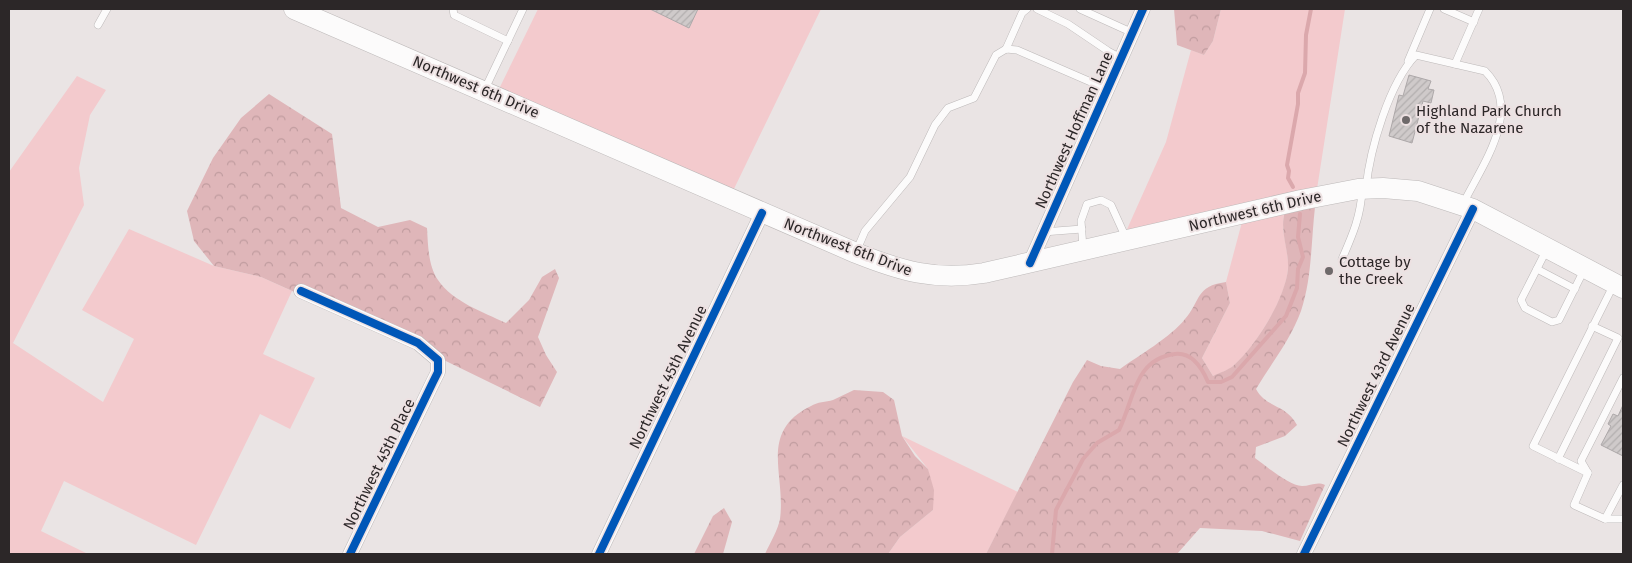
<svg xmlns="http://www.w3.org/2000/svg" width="1632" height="563" font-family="'Fira Sans',sans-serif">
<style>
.grass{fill:#f3cacd}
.forest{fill:url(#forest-crowns)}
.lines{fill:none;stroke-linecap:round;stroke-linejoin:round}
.stream{stroke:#dba8ac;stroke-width:4}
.building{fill:url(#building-hatch);stroke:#ada8a9}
.lane-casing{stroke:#bdb9b9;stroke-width:8}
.street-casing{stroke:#bdb9b9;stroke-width:15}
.secondary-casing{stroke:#bdb9b9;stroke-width:21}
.lane{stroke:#fcfbfb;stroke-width:7}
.street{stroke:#fcfbfb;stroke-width:14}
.secondary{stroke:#fcfbfb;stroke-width:20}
.cycleway-casing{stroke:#ede1e2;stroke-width:11}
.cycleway{stroke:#0057b8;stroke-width:8}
.poi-dot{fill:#6e696a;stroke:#ede1e2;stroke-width:2}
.labels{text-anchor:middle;stroke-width:4;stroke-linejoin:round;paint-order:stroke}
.street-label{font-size:15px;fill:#2c2728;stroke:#ede1e2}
.poi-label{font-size:15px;fill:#2c2728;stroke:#ede1e2;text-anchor:start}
</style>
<defs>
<pattern id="forest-crowns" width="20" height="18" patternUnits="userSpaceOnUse" patternTransform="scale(1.25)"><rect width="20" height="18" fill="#dfb6b9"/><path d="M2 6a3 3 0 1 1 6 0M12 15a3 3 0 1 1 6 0" fill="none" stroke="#c09c9f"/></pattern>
<pattern id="building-hatch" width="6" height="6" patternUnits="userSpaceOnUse" patternTransform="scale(1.25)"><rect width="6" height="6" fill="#cfcaca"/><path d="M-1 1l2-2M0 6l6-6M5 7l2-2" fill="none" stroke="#b2aeae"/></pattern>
</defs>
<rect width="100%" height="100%" fill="#eae4e4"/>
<g class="grass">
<polygon points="538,9 650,9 689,28 698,9 821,9 732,193 499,89"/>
<polygon points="1221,9 1345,9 1317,189 1124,236 1166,142 1191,50 1204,55 1213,41"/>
<polygon points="77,76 106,90 90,115 79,168 84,205 13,343 103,402 134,339 82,310 129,229 214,266 261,277 292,291 263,354 315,378 290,429 260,414 196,545 64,481 41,531 88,554 9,554 9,172"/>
<path d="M1285 211C1279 231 1289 247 1288 268 1287 296 1255 348 1233 366 1228 371 1219 373 1213 376L1202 358 1230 303 1226 282 1242 222Z"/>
<polygon points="902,436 1018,492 986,554 888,554 900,537 933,510 928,469"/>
</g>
<g class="forest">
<polygon points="1174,9 1221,9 1213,41 1204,55 1177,45"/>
<path d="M269 94 332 134 341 208 378 227 410 220 427 228C428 244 428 266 438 280 453 302 483 312 506 323L529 300 542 277 555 269 559 278 538 337 546 355 557 372 540 407 415 346 261 277 214 266 194 241 187 211 213 158 241 118Z"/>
<path d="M1315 207C1311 242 1312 278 1301 311 1291 339 1271 364 1256 389 1266 408 1286 404 1297 425L1285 436 1256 447 1255 458C1265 465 1289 486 1302 486 1310 486 1317 481 1325 485L1300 541 1262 531 1200 528 1177 554H986L1073 382 1087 360 1101 366 1120 369C1138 356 1171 337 1185 319 1201 301 1195 286 1226 282L1230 303 1202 358 1213 376C1219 373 1228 370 1233 366 1256 346 1285 299 1288 269 1289 248 1279 232 1285 211Z"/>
<path d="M854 390 883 392 894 400 902 436 915 456 928 469 934 490 933 510 900 537 888 554H765C770 543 778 530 780 519 786 474 758 432 811 406 817 402 826 402 833 400 840 397 847 393 854 390Z"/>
<polygon points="724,508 732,522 723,554 694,554 713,516"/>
</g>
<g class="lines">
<g class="stream">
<polyline points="1293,187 1288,178 1289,171 1287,165 1298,104 1298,93 1305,73 1306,35 1311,9"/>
<path d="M1052 554 1056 510 1083 459 1097 443 1119 430C1134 400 1134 359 1175 354 1192 352 1202 368 1208 382H1221L1232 377 1286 316 1297 288 1298 269 1303 257 1298 237 1300 214"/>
</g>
</g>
<g class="building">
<polygon points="650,9 698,9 689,28"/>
<polygon points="1409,75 1431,81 1428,89 1434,90 1431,103 1423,101 1412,143 1389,136 1399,95 1403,96"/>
<polygon points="1623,405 1623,456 1601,445 1611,426 1608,424 1613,414 1618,416"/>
</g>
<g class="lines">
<g class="lane-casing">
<g id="lane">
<polyline points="453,9 454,15 508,41"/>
<polyline points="1037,9 1068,24 1108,51 1121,58"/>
<polyline points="1080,9 1133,33"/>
<polyline points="1444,9 1474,22"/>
<polyline points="98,25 107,9"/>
<polyline points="1006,49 1022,13 1027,9"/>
<polyline points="1408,61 1430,9"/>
<polyline points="1455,64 1479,9"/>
<polyline points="484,91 523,9"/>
<path d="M1366 188C1370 149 1389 83 1416 55L1485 71C1524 110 1482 165 1463 204"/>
<polyline points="1043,232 1082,229"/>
<polyline points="1083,248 1081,221 1087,204 1101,200 1111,205 1126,238"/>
<polyline points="1547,249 1521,300 1525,308 1552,322 1559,320 1584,270"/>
<polyline points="856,252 865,231 910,177 935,125 948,108 974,98 996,55 1006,49 1017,50 1107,89"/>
<path d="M1342 259C1352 236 1361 216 1362 190"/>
<polyline points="1537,269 1575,289"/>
<polyline points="1623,378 1581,461 1588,473 1574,505 1605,519 1623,519"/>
<polyline points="1558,459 1618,338 1592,326"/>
<polyline points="1588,473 1533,446 1614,284"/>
<polyline points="1605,519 1623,485"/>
</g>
</g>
<g class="street-casing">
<g id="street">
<polyline points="1030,263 1143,9"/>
<polyline points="301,291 418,343 438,360 438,372 433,382 350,554"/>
<polyline points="599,554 762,213"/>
<polyline points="1304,554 1473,209"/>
</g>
</g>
<g class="secondary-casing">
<path id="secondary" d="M294 9 856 253C901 271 935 281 984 273L1301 200 1358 189 1383 188 1418 191 1473 209 1623 288"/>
</g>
<use href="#lane" class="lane"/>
<use href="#street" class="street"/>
<use href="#secondary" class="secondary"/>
<g class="cycleway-casing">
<g id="cycleway">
<polyline points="1030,263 1143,9"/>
<polyline points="301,291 418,343 438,360 438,372 433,382 350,554"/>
<polyline points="599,554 762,213"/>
<polyline points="1304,554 1473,209"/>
</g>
</g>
<use href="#cycleway" class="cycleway"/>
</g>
<g class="poi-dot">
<circle cx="1406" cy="120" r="5"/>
<circle cx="1329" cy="271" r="5"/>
</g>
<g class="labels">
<g class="street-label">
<text transform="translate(476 87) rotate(23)" y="5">Northwest 6th Drive</text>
<text transform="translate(1074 130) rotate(-66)" y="5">Northwest Hoffman Lane</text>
<text transform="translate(1255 211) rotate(-13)" y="5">Northwest 6th Drive</text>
<text transform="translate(848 247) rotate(21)" y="5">Northwest 6th Drive</text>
<text transform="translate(1376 375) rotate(-64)" y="5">Northwest 43rd Avenue</text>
<text transform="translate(668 377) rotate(-64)" y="5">Northwest 45th Avenue</text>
<text transform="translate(379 464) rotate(-64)" y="5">Northwest 45th Place</text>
</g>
<g class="poi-label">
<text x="1416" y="116">Highland Park Church<tspan x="1416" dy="17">of the Nazarene</tspan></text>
<text x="1339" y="267">Cottage by<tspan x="1339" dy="17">the Creek</tspan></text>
</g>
</g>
<rect width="1632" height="563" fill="none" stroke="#2c2728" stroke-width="20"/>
</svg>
